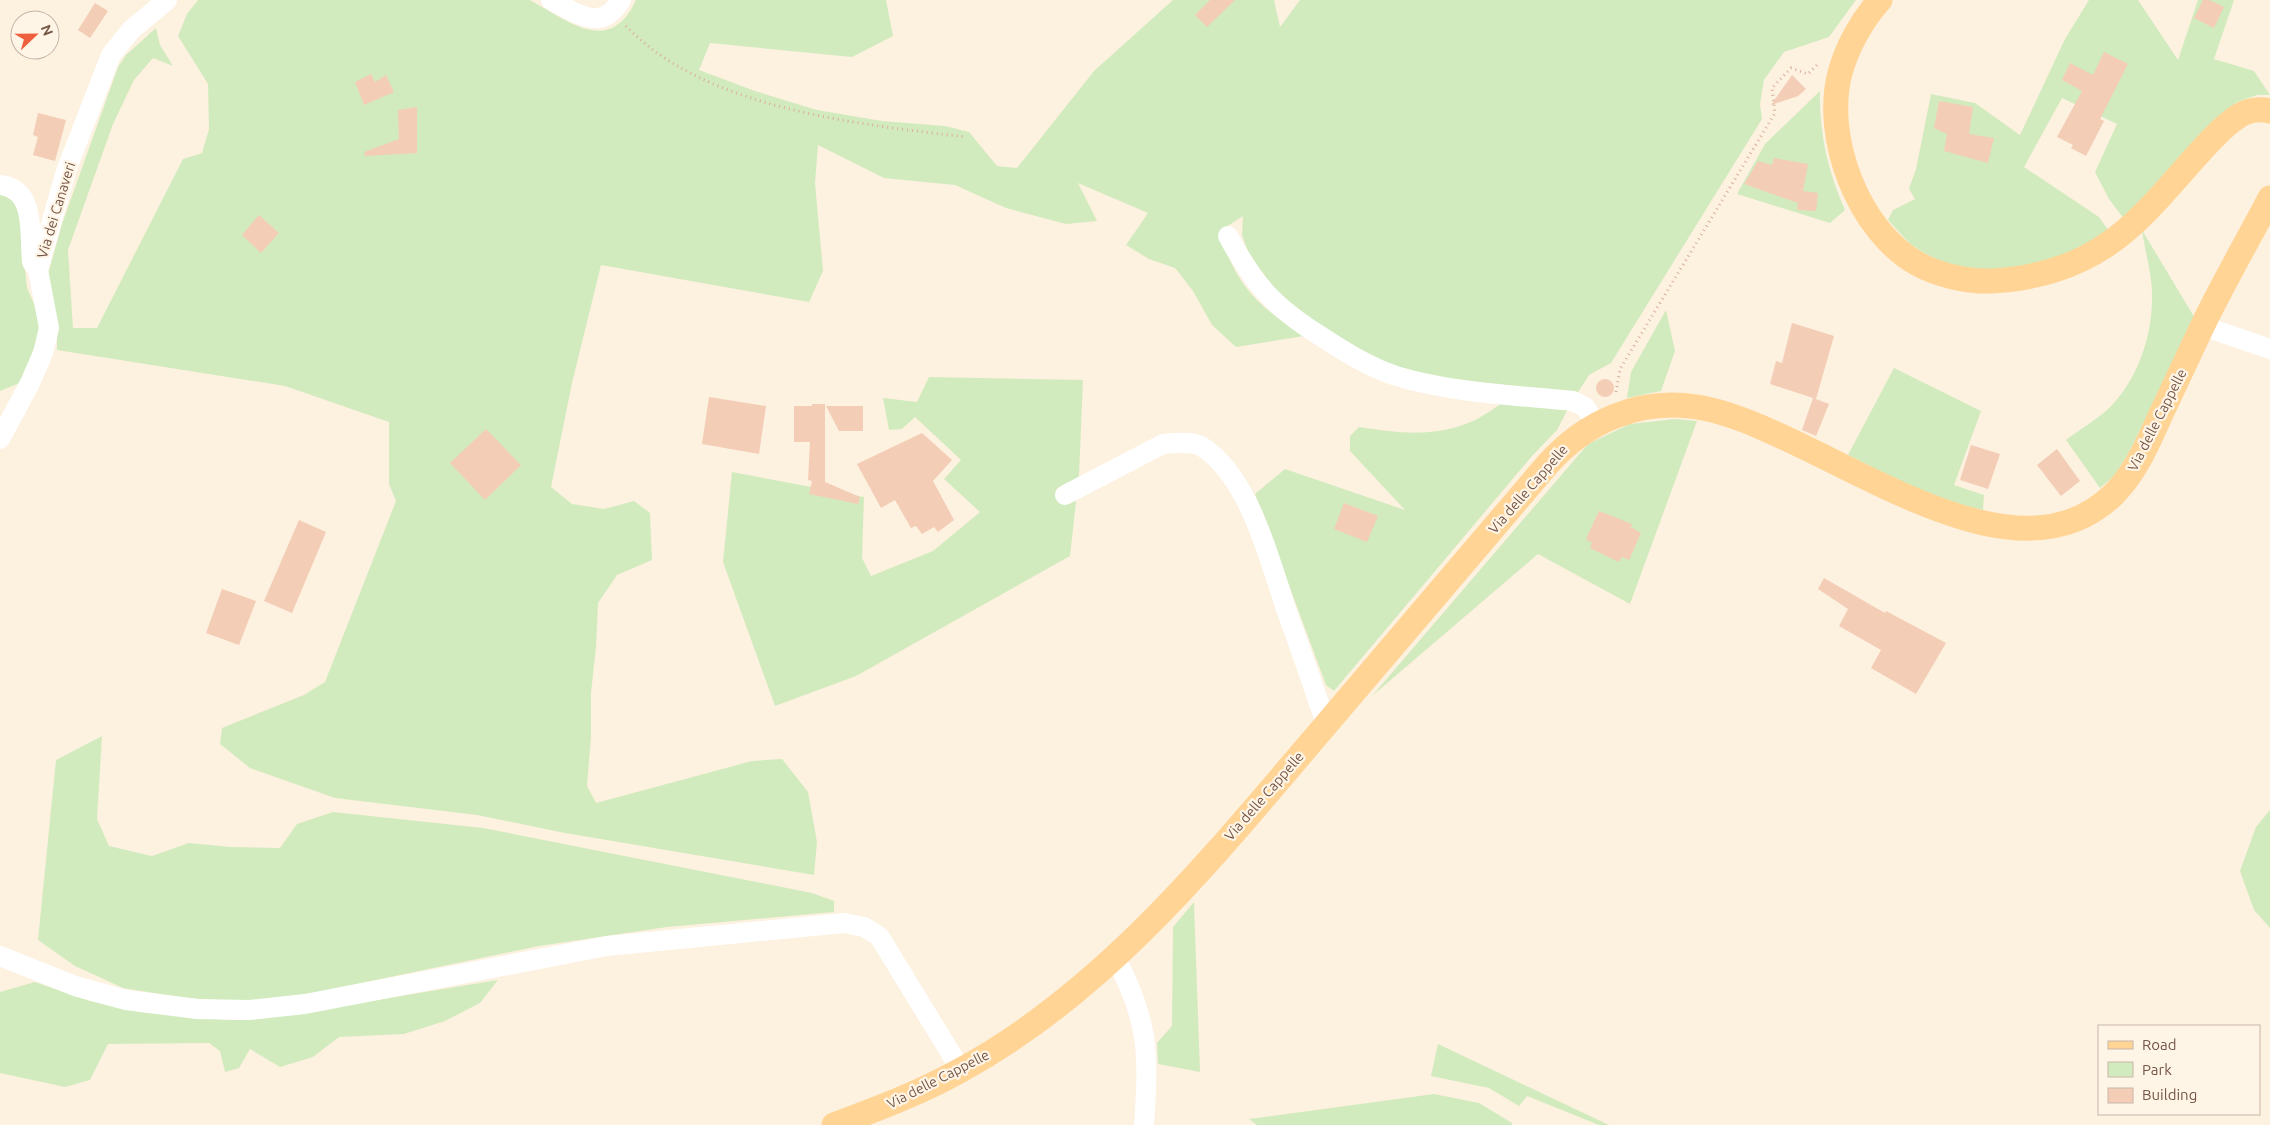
<svg xmlns="http://www.w3.org/2000/svg" width="2270" height="1125" font-family="Ubuntu,sans-serif">
<style>
.green{fill:#d2ebbe}
.building{fill:#f4cdb6}
.lines{fill:none;stroke-linecap:round;stroke-linejoin:round}
.path{stroke:#d9b099;stroke-width:3;stroke-dasharray:1 4;stroke-linecap:butt}
.minor{stroke:#fff;stroke-width:20}
.major{stroke:#ffd495;stroke-width:25}
.labels{text-anchor:middle;stroke-width:4.5;stroke-linejoin:round;paint-order:stroke}
.street-label{font-size:14px;fill:#755546;stroke:#fff5e7}
</style>
<rect width="100%" height="100%" fill="#fdf1e0"/>
<g class="green">
<path d="M198 0H530C568 21 610 57 636 0H886L893 36 852 57 710 43 699 70 755 91 817 110 882 121 945 126 969 132 997 166 1017 168 1094 71 1173 0H1274L1280 27 1300 0H1856L1829 37 1784 52 1764 80 1760 104 1762 119 1611 363 1589 375 1575 397 1445 381 1394 369 1355 351 1279 298 1250 258 1242 235 1243 216 1220 231C1235 286 1258 306 1304 336L1236 347 1212 325 1193 291 1175 268 1149 259 1126 245 1148 213 1078 183 1097 221 1066 224 1006 208 955 185 884 178 818 145 815 183 823 271 809 302 601 265 572 383 551 487 572 504 604 509 634 501 650 513 652 560 617 575 598 603 596 647 591 693V737L587 786 596 803 752 761 782 759 808 792 817 842 814 875 565 833 477 815 335 798 250 768 220 744 222 728 304 695 325 682 396 501 389 484V422L285 386 57 350V325L48 274 62 224 118 67 126 55 156 28 160 45 173 66 153 58 134 80 113 124 68 250 73 328H97L183 159 202 153 209 129 208 84 178 36 187 14Z"/>
<polygon points="2089,0 2138,0 2178,60 2198,0 2234,0 2214,59 2254,71 2270,95 2257,95 2237,102 2124,219 2109,199 2095,172 2117,124 2062,98 2024,167 2099,217 2109,231 2068,255 2011,270 1961,269 1936,260 1910,244 1888,220 1893,210 1915,199 1909,189 1916,169 1931,94 1975,103 2020,135 2065,39"/>
<path d="M1820 91C1819 133 1828 172 1845 210L1830 223 1737 194 1765 144Z"/>
<polygon points="0,193 12,200 19,207 27,288 39,315 39,333 34,355 22,382 0,391"/>
<path d="M2142 230 2196 320 2127 456 2114 476 2100 488 2066 440C2079 430 2094 421 2106 411 2136 384 2152 338 2152 299 2153 277 2145 252 2142 230Z"/>
<polygon points="1666,310 1675,351 1661,391 1627,398 1631,372"/>
<path d="M1894 368 1981 411 1954 485 1984 495 1983 510C1934 502 1891 476 1848 455Z"/>
<polygon points="929,377 1083,380 1079,475 1070,556 856,676 775,706 723,562 732,472 864,497 862,558 871,576 933,551 980,512 944,479 961,460 915,417 902,429 889,430 883,398 917,402"/>
<path d="M1506 401 1570 405 1557 430 1532 456 1334 691 1326 685 1255 494 1285 469 1405 510 1350 451V436L1359 427C1398 433 1435 438 1473 421 1484 416 1495 407 1506 401Z"/>
<polygon points="1675,419 1697,421 1630,604 1538,554 1372,696 1588,444 1630,424"/>
<polygon points="102,736 97,819 109,846 152,856 189,843 231,847 280,848 297,824 333,812 483,828 812,893 834,901 834,912 667,927 539,946 299,996 250,1002 186,998 123,988 75,966 38,940 56,760"/>
<polygon points="2270,810 2270,928 2254,910 2240,871 2256,827"/>
<polygon points="1194,902 1200,1072 1158,1064 1157,1043 1172,1026 1173,927"/>
<polygon points="498,980 480,1003 445,1021 404,1034 339,1037 313,1057 280,1067 250,1049 239,1068 225,1072 220,1051 209,1043 108,1044 90,1080 65,1087 0,1073 0,992 35,982 90,1001 140,1012 228,1020 261,1019"/>
<polygon points="1438,1044 1609,1125 1599,1125 1527,1096 1519,1106 1489,1088 1431,1076"/>
<polygon points="1434,1094 1479,1103 1512,1123 1512,1125 1257,1125 1249,1119"/>
</g>
<g class="building">
<polygon points="1210,0 1235,0 1207,27 1195,15"/>
<polygon points="2203,0 2209,0 2224,7 2214,28 2194,18"/>
<polygon points="95,3 108,11 90,38 78,30"/>
<polygon points="2104,52 2128,64 2100,119 2104,121 2086,156 2071,148 2073,145 2057,137 2082,91 2062,80 2070,63 2093,75"/>
<polygon points="371,74 375,82 386,75 394,92 364,105 355,82"/>
<polygon points="1792,75 1806,89 1798,96 1771,105"/>
<polygon points="1939,101 1973,107 1969,134 1994,138 1988,163 1944,151 1947,134 1934,128"/>
<polygon points="417,107 417,153 365,156 364,152 399,139 398,110"/>
<polygon points="38,113 66,120 55,161 33,155 38,137 33,135"/>
<polygon points="1774,158 1808,164 1803,191 1818,193 1816,211 1797,210 1798,203 1744,184 1758,161 1772,165"/>
<polygon points="259,215 279,233 261,253 242,235"/>
<polygon points="1792,323 1834,336 1816,399 1770,384 1776,361 1782,363"/>
<circle cx="1605" cy="388" r="9"/>
<polygon points="709,397 766,406 759,454 702,444"/>
<polygon points="1813,398 1829,404 1816,436 1802,430"/>
<polygon points="812,404 825,404 825,482 860,497 858,504 809,494 812,481 808,480 810,442 794,442 794,406 812,406"/>
<polygon points="826,406 863,406 863,431 839,431"/>
<polygon points="486,429 521,465 485,500 450,463"/>
<polygon points="922,433 952,460 933,481 954,520 938,532 934,527 922,534 916,526 911,528 895,500 881,508 857,464"/>
<polygon points="1971,445 2000,454 1988,489 1960,480"/>
<polygon points="2057,449 2080,481 2061,496 2037,465"/>
<polygon points="1344,503 1378,516 1367,542 1334,529"/>
<polygon points="1599,511 1632,524 1631,527 1641,533 1629,560 1622,557 1619,562 1590,548 1592,543 1586,539"/>
<polygon points="299,520 326,532 292,613 264,601"/>
<polygon points="1824,578 1885,613 1886,611 1946,643 1916,694 1871,668 1881,650 1839,626 1848,609 1818,589"/>
<polygon points="222,589 256,601 239,645 206,633"/>
</g>
<g class="lines">
<g class="path">
<path d="M626 26C705 109 857 124 966 137"/>
<polyline points="1616,392 1620,369 1775,113 1772,88 1791,68 1808,74 1819,63"/>
</g>
<g class="minor">
<path d="M551 0C578 14 601 33 621 0"/>
<path d="M0 185C37 189 29 235 32 262L36 268"/>
<path d="M1228 236C1255 286 1274 307 1322 337 1345 352 1369 367 1396 376 1453 393 1514 395 1573 401L1585 407 1596 424"/>
<polyline points="2203,326 2270,349"/>
<polyline points="0,439 30,383 43,353 49,328 38,270 66,171 111,55 131,30 167,0"/>
<path d="M1065 495 1163 444C1174 443 1191 441 1201 446 1249 476 1269 558 1286 609 1300 647 1313 686 1326 724"/>
<polyline points="0,956 75,986 126,1000 197,1009 249,1010 305,1004 607,946 844,923 864,927 879,936 961,1070"/>
<path d="M1115 957C1149 1020 1149 1055 1144 1125"/>
</g>
<g class="major">
<path d="M1880 0C1862 20 1847 47 1840 73 1823 137 1858 231 1918 264 1938 275 1968 282 1991 281 2030 279 2069 269 2102 248 2140 224 2169 186 2199 153 2212 139 2227 122 2244 113 2252 110 2262 109 2270 111"/>
<path d="M834 1125C877 1109 920 1093 961 1070 1104 992 1209 862 1313 740 1391 648 1469 556 1547 465 1585 422 1638 398 1697 407 1814 425 2005 601 2114 494 2137 471 2149 440 2162 412 2175 384 2188 357 2201 329 2222 285 2247 242 2270 198"/>
</g>
</g>
<g class="labels">
<g class="street-label">
<text transform="translate(56 210) rotate(-73)" y="5">Via dei Canaveri</text>
<text transform="translate(2157 420) rotate(-63)" y="5">Via delle Cappelle</text>
<text transform="translate(1528 489) rotate(-49)" y="5">Via delle Cappelle</text>
<text transform="translate(1264 796) rotate(-49)" y="5">Via delle Cappelle</text>
<text transform="translate(938 1079) rotate(-27)" y="5">Via delle Cappelle</text>
</g>
</g>
<rect x="2098" y="1025" width="162" height="90" fill="#fff5e7" stroke="#c8b5a7"/>
<rect x="2108" y="1041" width="25" height="8" fill="#ffd495" stroke="#c8b5a7"/>
<text x="2142" y="1050" font-size="15" fill="#755546">Road</text>
<rect x="2108" y="1062" width="25" height="15" fill="#d2ebbe" stroke="#c8b5a7"/>
<text x="2142" y="1075" font-size="15" fill="#755546">Park</text>
<rect x="2108" y="1088" width="25" height="15" fill="#f4cdb6" stroke="#c8b5a7"/>
<text x="2142" y="1100" font-size="15" fill="#755546">Building</text>
<g transform="translate(35 35) rotate(68)"><circle r="24" fill="#fff5e7" stroke="#c8b5a7"/>
<path d="M0-4L9 19L0 12L-9 19Z" fill="#ef5f3d"/>
<text y="-8" font-size="14" font-weight="bold" text-anchor="middle" fill="#755546">N</text>
</g>
</svg>
